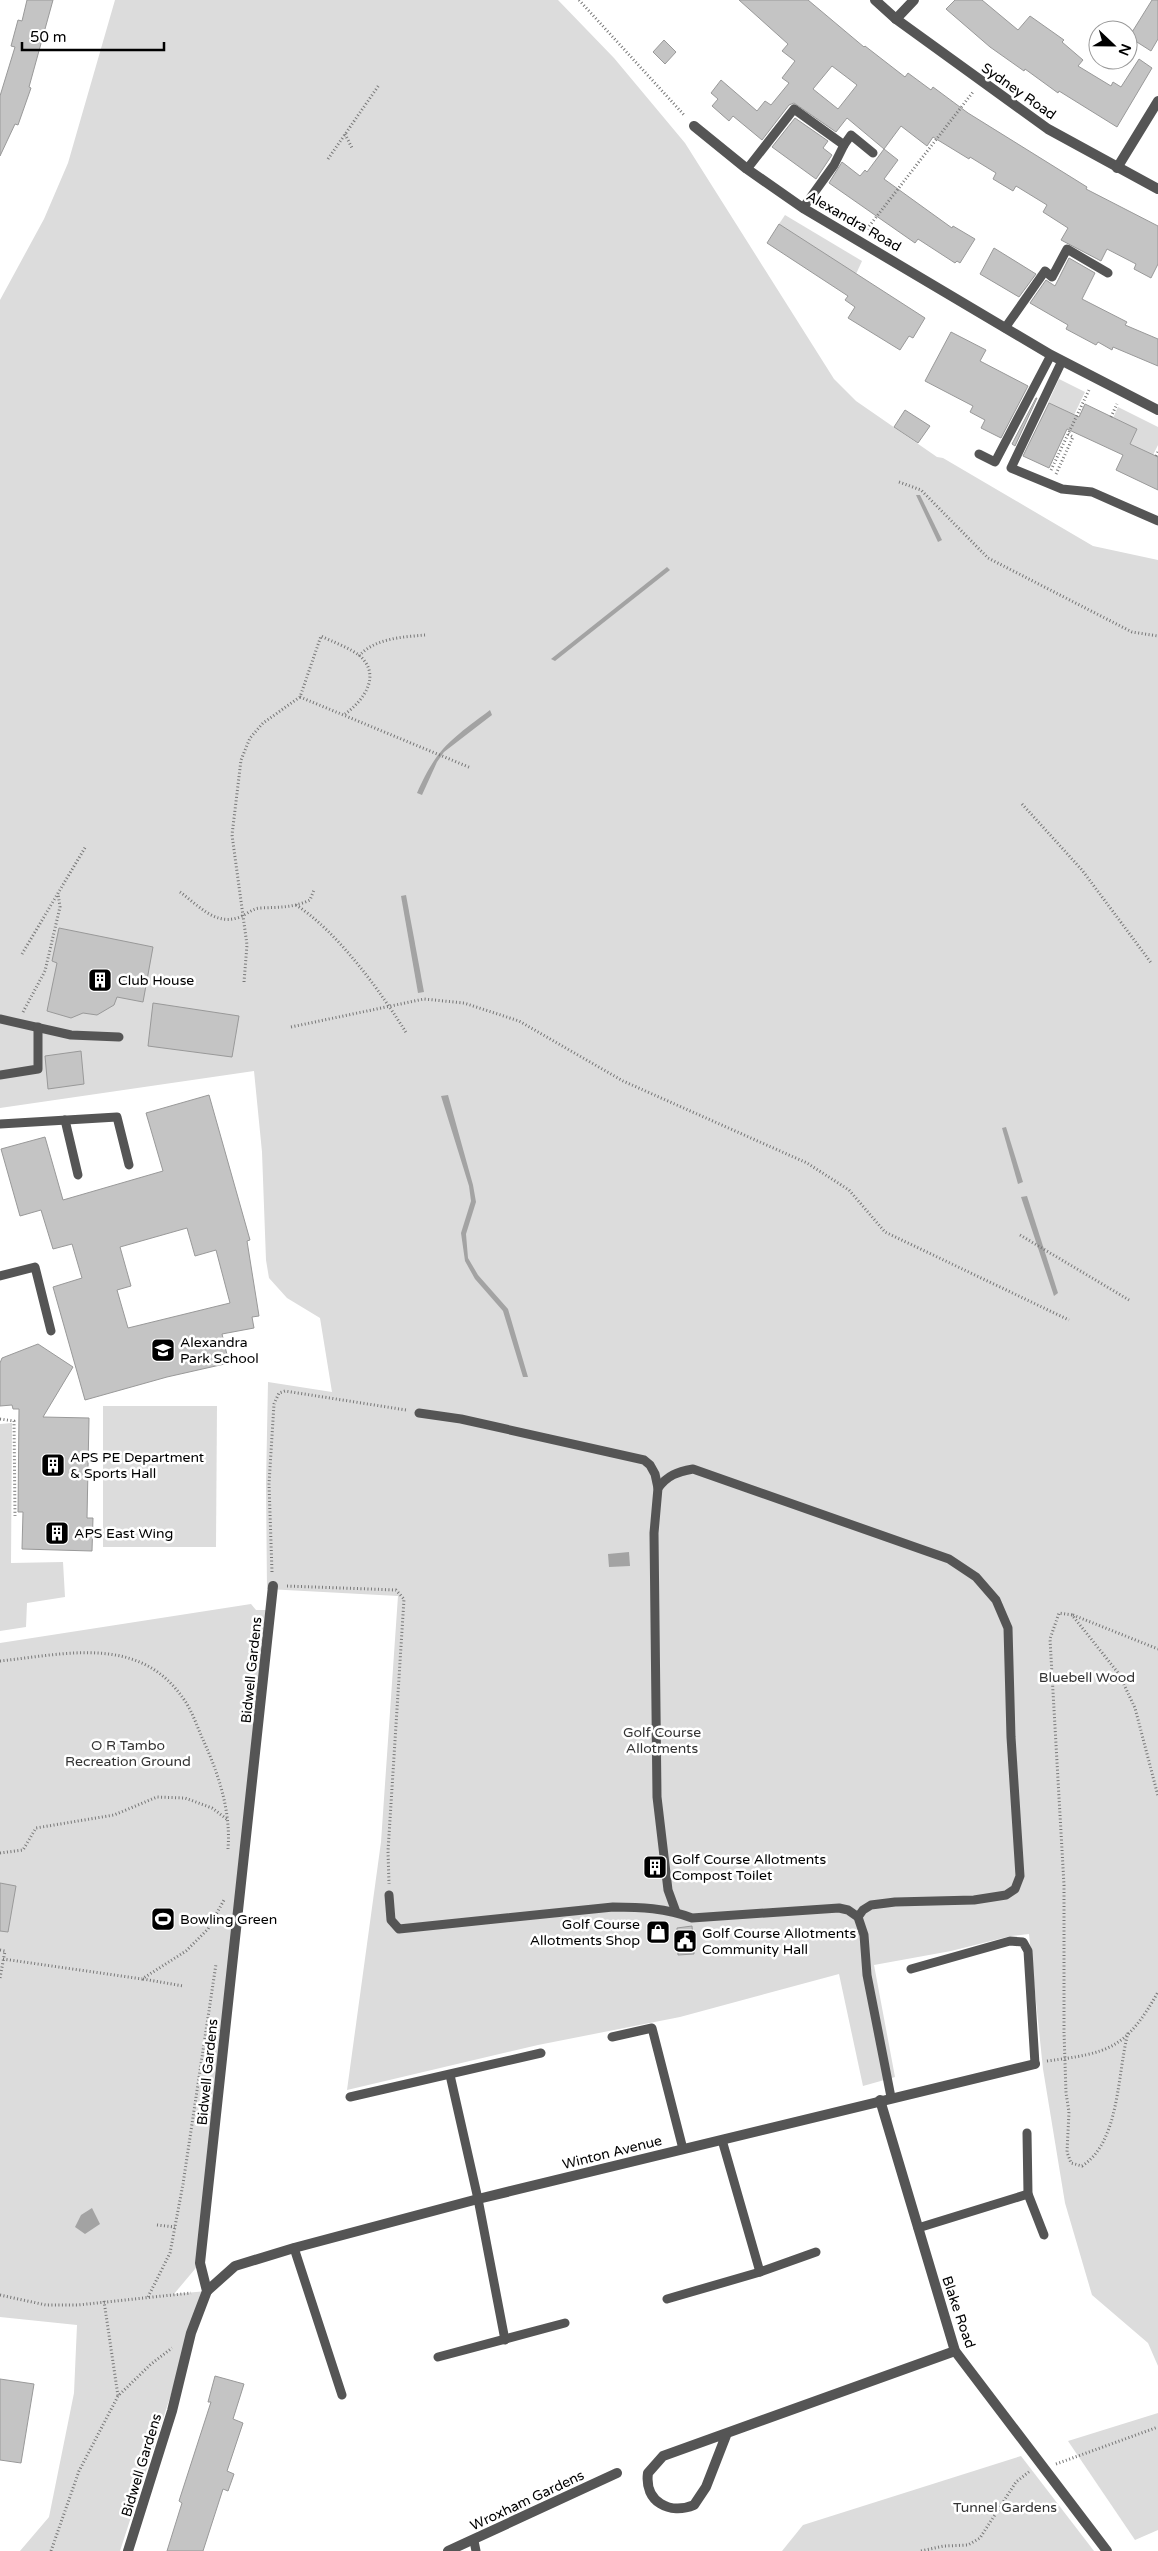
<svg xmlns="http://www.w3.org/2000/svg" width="1158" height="2551" font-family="'Varela Round',sans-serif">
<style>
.green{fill:#dcdcdc}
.water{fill:#a3a3a3}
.building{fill:#c4c4c4;stroke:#999;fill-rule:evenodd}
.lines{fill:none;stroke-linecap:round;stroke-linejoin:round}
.path{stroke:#777;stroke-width:3;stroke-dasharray:1 2.5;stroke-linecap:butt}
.service{stroke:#555;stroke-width:9}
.minor{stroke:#555;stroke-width:10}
.labels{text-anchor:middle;stroke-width:5;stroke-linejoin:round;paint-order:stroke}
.street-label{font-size:14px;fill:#000;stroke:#fff}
.poi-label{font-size:14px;fill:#000;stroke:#fff;text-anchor:start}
.park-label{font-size:14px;fill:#333;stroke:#fff}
</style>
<rect width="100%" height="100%" fill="#fff"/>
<g class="green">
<polygon points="115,0 558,0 614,58 685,143 834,379 856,401 937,457 943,458 1093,546 1158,560 1158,2366 1148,2343 1092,2295 1065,2203 1043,2069 1029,1934 1011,1936 951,1951 874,1965 895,2077 863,2086 839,1974 680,2017 538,2045 347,2090 381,1842 398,1596 267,1589 266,1484 268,1382 332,1392 320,1318 287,1298 269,1278 266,1260 262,1152 254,1071 0,1108 0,300 44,219 68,163"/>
<polygon points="785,215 862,261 856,274 779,224"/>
<polygon points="1059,379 1085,392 1074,415 1048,403"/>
<polygon points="1118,407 1158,427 1158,445 1153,455 1130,444 1137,429 1113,418"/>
<polygon points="103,1406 217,1406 216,1547 103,1547"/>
<polygon points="12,1423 11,1563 63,1562 65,1597 27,1603 26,1627 0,1631 0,1424"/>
<polygon points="251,1604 256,1610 271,1610 200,2263 174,2294 207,2291 191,2333 120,2551 20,2551 49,2517 74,2393 77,2325 0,2317 0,1643"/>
<polygon points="1158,2413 1158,2530 1135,2540 1068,2441"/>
<polygon points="1021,2456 1094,2551 782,2551 803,2525"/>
</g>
<g class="water">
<polygon points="916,495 920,495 942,540 938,542"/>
<polygon points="667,567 670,570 555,661 551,659"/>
<path d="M490 710 492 715 444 752 437 762 422 795 417 793C437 747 452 739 490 710Z"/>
<polygon points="406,895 424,992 418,993 401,896"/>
<polygon points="448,1095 473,1185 476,1202 466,1234 468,1258 478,1275 508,1309 528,1377 523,1377 503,1311 475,1279 465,1261 461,1233 471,1201 469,1186 441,1096"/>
<polygon points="1006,1127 1023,1182 1018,1184 1002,1128"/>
<polygon points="1027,1196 1058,1293 1054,1296 1021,1197"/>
<polygon points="629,1552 630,1566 609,1567 608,1554"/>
<polygon points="92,2208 100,2224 85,2234 75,2227 81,2215"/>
</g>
<g class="building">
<polygon points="27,0 53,0 29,87 31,88 18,125 15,124 0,156 0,96 15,47 11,46 18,20 22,21"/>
<path d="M739 0H808L864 47 865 46 905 77 908 73 931 90 933 87 968 113 1087 187 1086 189 1158 226V264L1151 278 1134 269 1136 264 1107 249 1101 261 1061 240 1068 228 1043 212 1047 205 1016 186 1013 191 993 179 996 173 970 157 969 159 933 137 927 146 901 126 884 149 847 118 836 132 794 103 789 105 762 140 733 116 729 121 712 106 718 99 711 93 721 80 757 111 765 101 771 105 789 83 782 78 795 61 782 51 788 44ZM832 66 857 85 838 109 813 89Z"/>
<polygon points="955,0 982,0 1018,30 1030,16 1064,40 1062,42 1083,60 1078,66 1111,86 1113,82 1121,87 1139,59 1152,68 1117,127 1059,91 1058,93 1025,69 1024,71 990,47 946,9"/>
<polygon points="1152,0 1158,0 1158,39 1151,51 1129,37"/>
<polygon points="664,40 676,52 665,64 653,52"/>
<polygon points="795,118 828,141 823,148 832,155 816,179 772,147"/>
<polygon points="884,149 898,160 884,179 952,228 953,226 975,239 960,263 957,261 955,263 918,239 915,243 829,183 842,162 860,176 865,170 867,172"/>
<polygon points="779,224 925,318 913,338 909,336 900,350 848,318 855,307 845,300 848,296 767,243"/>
<polygon points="994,248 1036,274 1019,297 980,274"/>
<polygon points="1069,258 1095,273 1082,299 1127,322 1125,325 1158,339 1158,366 1113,347 1112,350 1098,342 1096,345 1066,329 1068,325 1030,303 1046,280 1055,286"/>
<polygon points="951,332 986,350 980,361 1028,386 1001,438 981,428 985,420 970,412 973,406 925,381"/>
<polygon points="1036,398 1037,398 1015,446 1012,444"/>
<polygon points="1049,403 1079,417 1085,404 1137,429 1130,444 1158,457 1158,490 1116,470 1123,455 1067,429 1049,468 1023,456"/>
<polygon points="905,410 930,426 918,443 894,427"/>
<polygon points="59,928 153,947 143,1002 117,997 114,1005 97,1015 83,1013 71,1018 47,1011 57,963 52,961"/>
<polygon points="153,1003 239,1016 232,1057 148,1046"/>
<polygon points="81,1051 84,1084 48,1089 45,1056"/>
<path d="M209 1095 250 1240 247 1241 259 1316 252 1317 254 1328 222 1334 229 1363 167 1377 85 1400 53 1287 82 1278 72 1244 53 1249 41 1210 20 1216 1 1149 45 1137 63 1200 163 1171 146 1113ZM187 1228 195 1256 216 1250 230 1303 128 1328 117 1290 131 1286 120 1247Z"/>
<polygon points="38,1344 73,1367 43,1417 89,1418 87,1518 93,1518 92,1551 22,1549 23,1512 18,1512 19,1409 13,1409 12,1405 0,1406 0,1363 2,1358"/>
<polygon points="0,1883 16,1886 8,1932 0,1931"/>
<polygon points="666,1924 666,1939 651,1939 650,1925"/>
<polygon points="692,1926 694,1954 678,1955 677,1928"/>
<polygon points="215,2376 244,2384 233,2419 243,2423 227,2471 234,2474 228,2491 223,2489 203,2551 167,2551 182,2503 179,2501 211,2402 208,2402"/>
<polygon points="0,2379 34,2384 21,2463 0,2460"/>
</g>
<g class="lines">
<g class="path">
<polyline points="579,0 685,116"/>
<polyline points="345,134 352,148"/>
<polyline points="328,159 379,85"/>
<polyline points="867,229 973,92"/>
<polyline points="1111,417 1117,404"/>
<polyline points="1156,456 1158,452"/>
<polyline points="1051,470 1089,390"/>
<polyline points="1056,474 1073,437 1068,434"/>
<polyline points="899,482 921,490 988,558 1132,632 1158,636"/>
<path d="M359 656C375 638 403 637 425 635"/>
<polyline points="300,697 471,768"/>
<polyline points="1022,804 1082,870 1152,964"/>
<path d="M180 892C197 904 214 925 237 918 245 916 252 908 261 908 279 907 293 908 310 900L314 890"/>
<path d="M296 905C338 932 381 992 407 1034"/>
<polyline points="22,954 86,846"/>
<path d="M244 982 247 945 232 835 241 760 250 738 263 723 300 697 321 636C333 642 350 648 360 656 382 676 363 701 345 714"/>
<polyline points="23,1012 45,971 60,907 58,893"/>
<polyline points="291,1027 424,999 464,1003 519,1021 623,1081 807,1163 849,1190 885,1232 1069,1320"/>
<polyline points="1020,1235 1129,1300"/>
<polyline points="0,1419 14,1421 15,1516"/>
<polyline points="272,1572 269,1484 274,1404 279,1393 285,1391 406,1410"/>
<polyline points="287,1586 396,1590 404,1599 388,1851 389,1884"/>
<polyline points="1073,1615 1158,1649"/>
<path d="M0 1661C67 1654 141 1634 185 1701 193 1713 198 1729 204 1742 219 1775 231 1812 228 1849"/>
<polyline points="0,1853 23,1850 36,1828 114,1815 157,1797 185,1798 212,1808 228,1820"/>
<polyline points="0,1950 5,1951 0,1978"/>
<polyline points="3,1959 142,1979 186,1951 208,1929 224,1900"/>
<polyline points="143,1979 183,1986"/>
<path d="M1128 2033C1117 2074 1120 2142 1082 2166L1071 2163 1067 2152 1069 2112 1066 2093 1064 2032V1885L1050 1639 1059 1613 1072 1615 1119 1674 1135 1708 1158 1796"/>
<path d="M1047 2061C1109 2053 1126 2049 1158 1992"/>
<polyline points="157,2225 175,2227"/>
<polyline points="0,2295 46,2305 78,2305 191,2293"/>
<polyline points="148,2297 170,2253 183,2184 216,1964"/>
<polyline points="104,2301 118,2396"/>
<polyline points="1056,2464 1158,2427"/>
<polyline points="51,2551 79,2471 118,2396 151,2364 172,2348"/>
<polyline points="921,2551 944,2546 968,2545 980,2538 1016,2482 1030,2471"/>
</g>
<g class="service">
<polyline points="747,169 794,109 844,145 851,135 873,153"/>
<polyline points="803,208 834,165 844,145"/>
<polyline points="1005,328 1045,271 1052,277 1067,249 1108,273"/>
<polyline points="1062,361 1011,468 1062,489 1092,492 1158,521"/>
<polyline points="979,454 995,462 1051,355"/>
<polyline points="0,1019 71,1035 119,1037"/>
<polyline points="0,1075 38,1069 38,1027"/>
<polyline points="65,1120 78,1175"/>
<polyline points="0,1124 117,1117 129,1165"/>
<polyline points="0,1276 35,1267 51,1331"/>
<polyline points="419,1413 461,1419 644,1460 650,1465 655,1474 658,1488 654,1533 657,1797 668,1890 676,1912"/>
<path d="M658 1488C668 1475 677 1472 693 1469L949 1559 976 1577 996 1600 1008 1628 1011 1737 1020 1876 1015 1889 1006 1895 974 1900 895 1902 871 1905 863 1910 858 1917"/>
<path d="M389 1895 391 1920 399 1929 613 1907C640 1907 666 1908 692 1918L839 1908 848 1910 858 1917 864 1935 867 1975 891 2097"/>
<polyline points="911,1969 1010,1941 1023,1942 1028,1951 1035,2064"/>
<polyline points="612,2037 652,2028 683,2149"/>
<polyline points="450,2075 478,2199 505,2340"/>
<polyline points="350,2097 541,2053"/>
<polyline points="1027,2133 1028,2194 1044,2235"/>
<polyline points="722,2140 760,2272"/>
<polyline points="918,2228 1028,2194"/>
<polyline points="294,2248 342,2395"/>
<polyline points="667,2299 760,2272 816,2252"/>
<polyline points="438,2357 565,2323"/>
<polyline points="474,2541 476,2551"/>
</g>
<g class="minor">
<polyline points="875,0 896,19 1048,129 1158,189"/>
<polyline points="896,19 914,0"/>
<polyline points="694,126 747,169 803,208 1051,355 1158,410"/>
<polyline points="1117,168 1158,101"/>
<polyline points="880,2100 955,2351 1107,2551"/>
<polyline points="207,2291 235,2266 294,2248 478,2199 1035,2064"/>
<path d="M727 2433 706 2487 694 2505C670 2515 644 2502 648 2473L663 2456 955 2351"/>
<polyline points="128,2551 172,2411 191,2333 207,2291 200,2263 273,1586"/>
<polyline points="448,2551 617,2473"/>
</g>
</g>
<defs>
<g id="building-square" transform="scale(1.25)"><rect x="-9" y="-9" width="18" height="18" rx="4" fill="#000" stroke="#fff"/><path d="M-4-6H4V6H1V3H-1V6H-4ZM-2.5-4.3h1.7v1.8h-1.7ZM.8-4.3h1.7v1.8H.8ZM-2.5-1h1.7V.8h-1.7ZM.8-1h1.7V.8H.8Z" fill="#fff"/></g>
<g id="school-square" transform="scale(1.25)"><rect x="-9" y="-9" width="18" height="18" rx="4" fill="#000" stroke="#fff"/><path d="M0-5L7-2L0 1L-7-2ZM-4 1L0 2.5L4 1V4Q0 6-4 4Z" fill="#fff"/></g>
<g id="stadium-square" transform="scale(1.25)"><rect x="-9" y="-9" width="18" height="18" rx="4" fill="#000" stroke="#fff"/><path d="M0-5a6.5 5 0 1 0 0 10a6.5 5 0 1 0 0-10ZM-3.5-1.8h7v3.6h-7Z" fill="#fff"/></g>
<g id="shop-square" transform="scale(1.25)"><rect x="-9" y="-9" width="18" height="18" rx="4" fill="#000" stroke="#fff"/><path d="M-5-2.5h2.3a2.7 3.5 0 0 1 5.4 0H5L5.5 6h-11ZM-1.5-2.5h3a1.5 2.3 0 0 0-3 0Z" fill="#fff"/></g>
<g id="civic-square" transform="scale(1.25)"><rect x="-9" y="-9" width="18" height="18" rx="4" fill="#000" stroke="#fff"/><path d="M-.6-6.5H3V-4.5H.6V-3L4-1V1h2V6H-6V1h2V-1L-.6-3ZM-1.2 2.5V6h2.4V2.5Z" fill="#fff"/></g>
</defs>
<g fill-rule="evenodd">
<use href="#building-square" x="100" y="980"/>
<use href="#school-square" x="163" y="1350"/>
<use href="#building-square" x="53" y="1465"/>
<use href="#building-square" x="57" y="1533"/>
<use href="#building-square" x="655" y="1867"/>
<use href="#stadium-square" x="163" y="1919"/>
<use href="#shop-square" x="658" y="1932"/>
<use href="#civic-square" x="685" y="1941"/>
</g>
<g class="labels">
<g class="street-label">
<text transform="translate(1019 91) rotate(35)" y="5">Sydney Road</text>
<text transform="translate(854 221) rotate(30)" y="5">Alexandra Road</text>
<text transform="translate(251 1670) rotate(-84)" y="5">Bidwell Gardens</text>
<text transform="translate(207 2072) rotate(-84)" y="5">Bidwell Gardens</text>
<text transform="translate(612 2152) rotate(-14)" y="5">Winton Avenue</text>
<text transform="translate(959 2312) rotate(71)" y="5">Blake Road</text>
<text transform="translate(141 2465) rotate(-73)" y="5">Bidwell Gardens</text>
<text transform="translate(527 2500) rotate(-25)" y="5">Wroxham Gardens</text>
</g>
<g class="poi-label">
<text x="118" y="985">Club House</text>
<text x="180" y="1347">Alexandra<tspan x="180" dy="16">Park School</tspan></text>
<text x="70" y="1462">APS PE Department<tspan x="70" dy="16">&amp; Sports Hall</tspan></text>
<text x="74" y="1538">APS East Wing</text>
<text x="672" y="1864">Golf Course Allotments<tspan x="672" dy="16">Compost Toilet</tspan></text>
<text x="180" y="1924">Bowling Green</text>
<text x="640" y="1929" text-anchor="end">Golf Course<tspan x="640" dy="16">Allotments Shop</tspan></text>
<text x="702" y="1938">Golf Course Allotments<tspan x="702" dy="16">Community Hall</tspan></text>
</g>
<g class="park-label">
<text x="1087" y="1682">Bluebell Wood</text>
<text x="662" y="1737">Golf Course<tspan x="662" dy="16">Allotments</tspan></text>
<text x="128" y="1750">O R Tambo<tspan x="128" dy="16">Recreation Ground</tspan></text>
<text x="1005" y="2512">Tunnel Gardens</text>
</g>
</g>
<g transform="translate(1113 45) rotate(112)"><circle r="24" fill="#ffffff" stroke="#999999"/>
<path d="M0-4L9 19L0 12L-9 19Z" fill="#000000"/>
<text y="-8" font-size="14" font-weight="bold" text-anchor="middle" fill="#000000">N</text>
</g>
<path d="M22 42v8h142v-8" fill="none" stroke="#000000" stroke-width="2.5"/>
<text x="30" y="42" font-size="15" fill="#000000" stroke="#ffffff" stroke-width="4" paint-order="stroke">50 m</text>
</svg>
